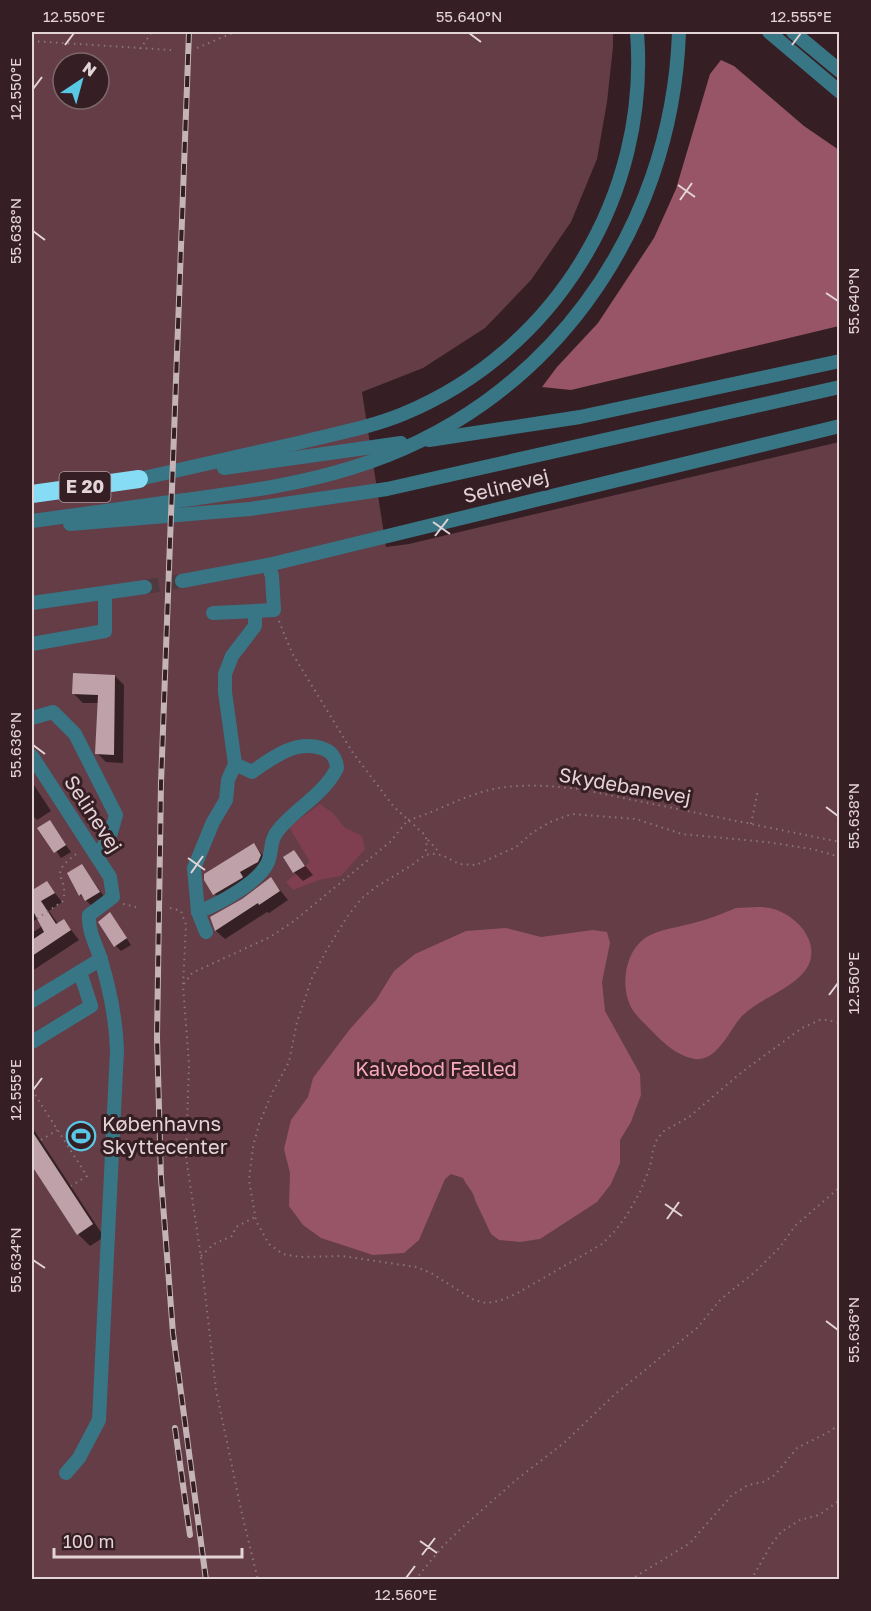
<svg xmlns="http://www.w3.org/2000/svg" width="871" height="1611" font-family="'Golos Text',sans-serif">
<style>
.green{fill:#643d47;fill-rule:evenodd}
.forest{fill:#7f3f51}
.water{fill:#975567}
.shadow{fill:#0007}
.building{fill:#bfa2a9}
.lines{fill:none;stroke-linecap:round;stroke-linejoin:round}
.minor-tunnel{stroke:#4f3a3f;stroke-width:14;stroke-dasharray:14 7;stroke-linecap:butt}
.path{stroke:#88767a;stroke-width:2;stroke-dasharray:1.5 4.5;stroke-linecap:butt}
.minor{stroke:#387685;stroke-width:14}
.highway{stroke:#85dcf4;stroke-width:18}
.rail-casing{stroke:#c4b4b8;stroke-width:6}
.rail{stroke:#351f24;stroke-width:4;stroke-dasharray:11;stroke-linecap:butt}
.ticks{fill:none;stroke:#e3d4d7;stroke-width:2}
.labels{text-anchor:middle;stroke-width:6;stroke-linejoin:round;paint-order:stroke}
.shield{fill:#351f24;stroke:#af9ea1;stroke-width:1.5}
.shield-label{font-size:18px;font-weight:bold;fill:#e3d4d7}
.street-label{font-size:20px;fill:#e3d4d7;stroke:#351f24}
.park-label{font-size:20px;fill:#f8a8bc;stroke:#351f24}
.poi-label{font-size:20px;fill:#e3d4d7;stroke:#351f24;text-anchor:start}
.neatline{fill:none;stroke:#e3d4d7;stroke-width:2}
.ticks-label{font-size:15px;text-anchor:middle;fill:#e3d4d7}
</style>
<rect width="100%" height="100%" fill="#351f24"/>
<path class="green" d="M32 32H613V47L607 102 597 159 571 222 531 280 485 328 423 368 362 392 386 547 409 544 839 442V1579H32ZM63 63H99V99H63Z"/>
<polygon class="forest" points="320,804 333,813 344,827 362,836 365,849 341,876 319,880 293,890 286,882 310,862 289,827"/>
<g class="water">
<polygon points="721,60 734,66 804,126 839,150 839,326 571,390 542,387 557,367 598,323 654,238 676,189 710,74"/>
<path d="M736 908C748 908 765 905 777 910 791 916 803 925 809 940 824 981 765 993 743 1015 730 1028 718 1062 695 1059 673 1055 659 1038 644 1023 640 1019 635 1014 632 1009 620 988 624 953 645 938 658 929 681 927 697 922 710 919 723 913 736 908Z"/>
<path d="M506 928 541 937 593 930 607 932 610 943 602 982 605 1011 640 1074 641 1095 631 1122 620 1140V1163L611 1184 597 1202 540 1239 520 1242 499 1240 491 1234 475 1200C474 1191 466 1186 463 1178L451 1174 445 1179 419 1240 404 1253 373 1255 321 1238 303 1225 289 1206 290 1173 284 1149 291 1120 308 1097 313 1078 350 1029 376 1000 394 971 415 954 466 931Z"/>
</g>
<g class="shadow">
<polygon points="115,676 124,685 123,763 106,762 97,753 99,703 83,703 73,693"/>
<polygon points="32,782 51,811 37,820 32,815"/>
<polygon points="49,822 71,852 61,858 40,828"/>
<polygon points="253,845 262,854 269,865 224,903 215,894 206,880"/>
<polygon points="294,852 313,875 303,881 294,872 285,858"/>
<polygon points="82,866 105,898 92,906 80,895"/>
<polygon points="271,879 288,900 269,913 267,912 225,939 216,931 211,918 243,901"/>
<polygon points="47,883 62,902 49,911 58,924 64,921 79,940 32,971 32,933 44,925 39,918 32,922 32,892"/>
<polygon points="110,914 131,945 121,951 116,946"/>
<polygon points="32,1127 104,1237 90,1246 78,1234 32,1163"/>
</g>
<g class="building">
<polygon points="73,673 115,675 114,755 95,754 98,695 72,694"/>
<polygon points="50,820 66,845 54,853 37,828"/>
<polygon points="254,843 261,855 258,862 240,872 243,877 242,878 213,895 204,880 204,874"/>
<polygon points="294,850 305,866 293,873 283,857"/>
<polygon points="82,864 100,892 85,901 81,894 79,896 67,873"/>
<polygon points="271,877 280,891 259,905 258,903 215,931 210,917 242,899"/>
<polygon points="47,881 55,893 41,901 56,924 64,919 71,930 32,956 32,940 44,932 32,909 32,886 34,889"/>
<polygon points="110,912 127,938 114,947 98,922"/>
<polygon points="32,1131 93,1224 77,1235 32,1166"/>
</g>
<g class="lines">
<polyline class="minor-tunnel" points="145,587 182,581"/>
<g class="path">
<polyline points="32,32 33,32"/>
<polyline points="32,41 171,50"/>
<polyline points="197,48 235,32"/>
<polyline points="140,49 152,32"/>
<polyline points="279,621 292,653 353,753 394,807 425,835 427,841 425,855"/>
<path d="M408 820C431 814 451 802 473 795 507 782 544 785 579 789L840 842"/>
<polyline points="751,824 758,790"/>
<polyline points="428,840 440,853"/>
<polyline points="840,857 812,849 766,842 682,834 636,819 572,814 550,822 532,833 516,847 476,865 459,864 442,855 434,854 425,855 412,865 376,887 361,899 347,917 325,953 312,978 297,1022 289,1062 272,1093 259,1124 253,1147 249,1180 256,1221 269,1244 283,1254 300,1257 342,1256 416,1267 431,1273 474,1300 486,1303 499,1301 516,1294 602,1244 615,1231 627,1215 640,1192 650,1167 653,1150 657,1139 664,1131 689,1117 742,1072 802,1028 820,1020 828,1020 840,1023"/>
<polyline points="123,904 136,907"/>
<polyline points="170,908 181,911 186,925 183,986 189,1064 186,1157 201,1257 216,1390 242,1514 258,1580"/>
<path d="M32 922 63 901C70 874 44 877 79 852"/>
<polyline points="184,984 192,973 270,937 294,921 390,842 408,820"/>
<polyline points="32,1090 87,1176 71,1186"/>
<polyline points="41,1140 57,1130"/>
<polyline points="201,1256 214,1244 232,1236 236,1227 255,1217"/>
<polyline points="415,1580 443,1546 464,1526 516,1480 565,1442 614,1395 697,1328 721,1299 755,1272 780,1247 795,1226 840,1187"/>
<polyline points="630,1580 690,1543 732,1495 748,1485 763,1482 775,1475 797,1448 827,1433 840,1424"/>
<polyline points="751,1580 771,1545 781,1532 800,1520 819,1515 840,1500"/>
</g>
<g class="minor">
<polyline points="769,32 840,92"/>
<polyline points="793,32 840,71"/>
<polyline points="429,440 580,417 840,361"/>
<polyline points="224,468 401,443"/>
<path d="M139 479C192 467 245 455 298 443 333 434 369 428 403 414 555 351 650 196 637 32"/>
<path d="M32 521C83 514 134 507 185 500 241 492 297 485 351 468 546 409 672 233 679 32"/>
<polyline points="70,524 250,509 387,489 840,387"/>
<polyline points="182,581 268,565 840,426"/>
<polyline points="32,603 145,587"/>
<polyline points="213,613 274,610 272,576 268,565"/>
<polyline points="32,644 105,631 105,593"/>
<polyline points="32,718 53,712 75,734 116,815 110,836 97,856"/>
<path d="M32 756 110 877 113 897 89 915C88 932 96 944 101 960 110 990 116 1019 117 1050L99 1420 79 1458 66 1473"/>
<path d="M198 912C218 904 259 883 268 862 273 849 269 840 280 828 298 807 325 793 337 768 336 758 332 751 321 748 295 740 272 758 252 772L235 764"/>
<polyline points="206,932 198,912 194,868 213,822 226,800 228,780 235,764 225,692 225,674 232,656 255,626 255,612"/>
<polyline points="32,1001 101,959"/>
<polyline points="32,1042 91,1006 80,972"/>
</g>
<polyline class="highway" points="32,494 139,479"/>
<g class="rail-casing">
<g id="rail">
<polyline points="189,32 161,783 157,1038 161,1178 173,1333 206,1580"/>
<polyline points="175,1428 190,1535"/>
</g>
</g>
<use href="#rail" class="rail"/>
</g>
<path class="ticks" d="M469 33 481 42M65 45 74 33M792 45 801 33M33 89 42 77M678 185 695 197M680 200 692 183M33 231 45 240M826 293 838 301M433 522 450 534M435 536 448 519M33 745 45 754M826 807 838 816M188 858 205 870M191 873 203 856M829 995 838 983M33 1090 42 1078M665 1204 682 1216M667 1219 679 1202M33 1260 45 1268M826 1321 838 1330M420 1541 437 1553M422 1555 435 1538M406 1578 415 1566"/>
<defs>
<g id="stadium-ring" transform="scale(1.5)"><circle r="9.5" fill="#351f24" stroke="#59c8e4" stroke-width="1.5"/><path d="M0-5a6.5 5 0 1 0 0 10a6.5 5 0 1 0 0-10ZM-3.5-1.8h7v3.6h-7Z" fill="#59c8e4"/></g>
</defs>
<g fill-rule="evenodd">
<use href="#stadium-ring" x="81" y="1136"/>
</g>
<g class="labels">
<rect class="shield" x="59.5" y="472" width="51" height="30" rx="4.5"/>
<g class="shield-label">
<text x="85" y="493">E 20</text>
</g>
<g class="street-label">
<text transform="translate(506 486) rotate(-14)" y="7">Selinevej</text>
<text transform="translate(625 786) rotate(10)" y="7">Skydebanevej</text>
<text transform="translate(93 814) rotate(57)" y="7">Selinevej</text>
</g>
<g class="park-label">
<text x="436" y="1076">Kalvebod Fælled</text>
</g>
<g class="poi-label">
<text x="102" y="1131">Københavns<tspan x="102" dy="23">Skyttecenter</tspan></text>
</g>
</g>
<rect width="871" height="1611" fill="none" stroke="#351f24" stroke-width="66"/>
<g transform="translate(81 81) rotate(36)"><circle r="28" fill="#351f24" stroke="#7b676c" stroke-width="1.5"/>
<path d="M0-4.5L10 22L0 15L-10 22Z" fill="#59c8e4"/>
<text y="-9" font-size="16" font-weight="bold" text-anchor="middle" fill="#e3d4d7">N</text>
</g>
<path d="M54 1548v9h188v-9" fill="none" stroke="#e3d4d7" stroke-width="3"/>
<text x="63" y="1548" font-size="18" fill="#e3d4d7" stroke="#351f24" stroke-width="4.5" paint-order="stroke">100 m</text>
<rect x="33" y="33" width="805" height="1545" class="neatline"/>
<g class="ticks-label">
<text x="74" y="22">12.550°E</text>
<text x="469" y="22">55.640°N</text>
<text x="801" y="22">12.555°E</text>
<text transform="translate(16 89) rotate(-90)" y="5">12.550°E</text>
<text transform="translate(16 231) rotate(-90)" y="5">55.638°N</text>
<text transform="translate(854 301) rotate(-90)" y="5">55.640°N</text>
<text transform="translate(16 745) rotate(-90)" y="5">55.636°N</text>
<text transform="translate(854 816) rotate(-90)" y="5">55.638°N</text>
<text transform="translate(854 983) rotate(-90)" y="5">12.560°E</text>
<text transform="translate(16 1090) rotate(-90)" y="5">12.555°E</text>
<text transform="translate(16 1260) rotate(-90)" y="5">55.634°N</text>
<text transform="translate(854 1330) rotate(-90)" y="5">55.636°N</text>
<text x="406" y="1600">12.560°E</text>
</g>
</svg>
